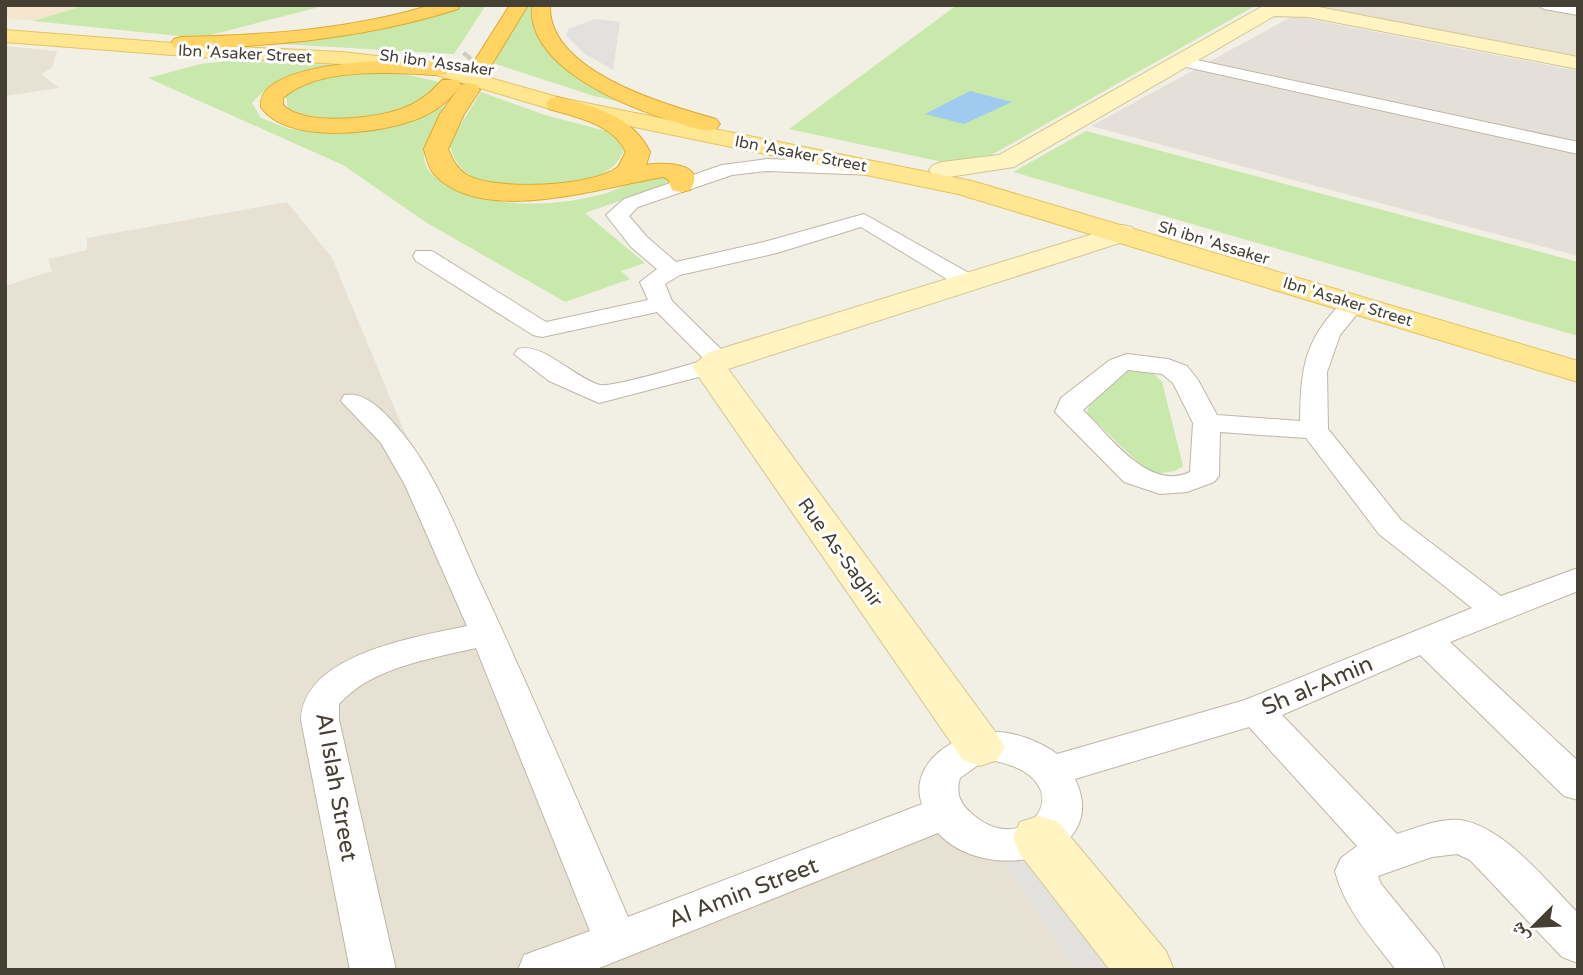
<svg xmlns="http://www.w3.org/2000/svg" width="1583" height="975" font-family="'Varela Round','Noto Naskh Arabic',sans-serif">
<style>
.residential{fill:#e6e1d2}
.commercial{fill:#f5e7cf}
.industrial{fill:#e4e0d9}
.green{fill:#c9e8ac}
.parking{fill:#e3e1dd}
.water{fill:#9fcbf1}
.lines{fill:none;stroke-linecap:round;stroke-linejoin:round}
.highway-tunnel{stroke:#cfccc1;stroke-width:21;stroke-dasharray:21 10;stroke-linecap:butt}
.street-casing{stroke:#beb7a7;stroke-width:2}
.secondary-casing{stroke:#d3c693;stroke-width:2}
.primary-casing{stroke:#e5c460;stroke-width:2}
.highway-casing{stroke:#dfa932;stroke-width:2}
.street{fill:#fff;fill-rule:evenodd}
.secondary{fill:#fff4c2;fill-rule:evenodd}
.primary{fill:#ffe691;fill-rule:evenodd}
.highway{fill:#ffd463;fill-rule:evenodd}
.labels{text-anchor:middle;stroke-width:6;stroke-linejoin:round;paint-order:stroke}
.far-street-label{font-size:16px;fill:#453f34;stroke:#fff}
.street-label{font-size:19px;fill:#453f34;stroke:#fff}
.near-street-label{font-size:23px;fill:#453f34;stroke:#fff}
</style>
<rect width="100%" height="100%" fill="#f2efe4"/>
<g class="residential">
<polygon points="1296,5 1544,5 1578,11 1578,58"/>
<polygon points="5,46 57,51 52,68 41,74 59,88 5,96"/>
<polygon points="287,202 332,258 616,940 945,812 991,843 1075,970 5,970 5,286 52,271 48,259 87,250 87,238"/>
</g>
<polygon class="commercial" points="5,5 86,5 33,21 5,18"/>
<polygon class="industrial" points="1293,16 1578,71 1578,256 1091,126"/>
<g class="green">
<polygon points="86,5 327,5 199,38 33,21"/>
<polygon points="465,5 486,5 454,54 264,43 428,17"/>
<polygon points="526,5 532,7 533,20 539,35 630,104 594,96 493,63"/>
<polygon points="957,5 1245,5 1253,7 986,158 952,164 789,129"/>
<path d="M229 61 337 65C305 73 274 77 252 103L261 118 289 129 337 131 421 116 449 104C430 135 403 164 450 186 500 210 555 207 607 193 620 189 645 173 657 173 661 173 668 177 672 178L662 186 585 213 645 263 621 271 630 279 565 302 427 223 343 165 148 78 201 64Z"/>
<path d="M387 70 439 82C436 86 434 93 430 96 402 122 320 126 288 108L286 96C316 73 351 73 387 70Z"/>
<path d="M481 92 545 115 606 131 619 141 624 151C620 157 617 164 611 168 584 190 496 195 468 174 457 166 453 156 449 143Z"/>
<polygon points="1086,131 1578,262 1578,336 1013,172"/>
<polygon points="1130,370 1153,373 1162,382 1183,466 1175,471 1161,473 1147,471 1087,413 1089,405"/>
</g>
<g class="parking">
<polygon points="595,19 620,22 613,70 585,54 566,36 568,29"/>
<polygon points="991,843 1025,843 1145,970 1075,970"/>
</g>
<polygon class="water" points="970,91 1012,102 964,124 925,114"/>
<g class="lines">
<polyline class="highway-tunnel" points="450,85 473,58"/>
<g class="street-casing">
<g id="street">
<polygon points="1537,5 1578,7 1578,15 1544,9"/>
<polygon points="1183,57 1578,142 1578,154 1177,65 1175,62"/>
<path d="M767 159 874 163 884 169 874 175 767 171 732 175 638 207 629 216 647 237 676 262 764 242 864 214 976 277 980 282 976 287H960L861 227 777 253 680 275 665 284 672 301 732 360 718 372 599 403 549 381 514 354 518 349C543 342 574 378 600 385 612 388 687 365 705 360L657 312 542 337 533 335 416 261 413 256 416 251H432L546 322 648 300 640 282 657 269 631 247 606 215 624 199 722 165Z"/>
<path d="M1354 296 1362 298 1366 303 1340 335 1327 372 1328 429 1401 520 1501 596 1578 568V591L1450 642 1578 761V800L1564 796 1420 655 1282 715 1397 834C1416 828 1440 818 1460 820 1504 826 1548 883 1578 913V963L1562 957 1470 860 1457 854 1432 857 1378 876 1381 884 1439 955 1445 970H1396C1372 938 1345 910 1335 871L1341 858 1357 846 1249 727 1075 779C1113 858 988 887 938 833L594 970H518L524 955 590 931 476 648C430 659 372 667 339 704V720L396 970H350L301 720C303 654 416 637 467 626L405 485 381 443 341 401 344 395C367 390 389 417 403 434 437 476 457 531 479 580 531 691 579 804 628 917L922 804C907 763 958 730 996 732 1016 732 1041 742 1057 754L1245 700 1472 608 1379 534 1306 438 1220 432 1219 476 1214 482 1187 492 1160 494 1124 482 1055 412 1061 398 1110 360 1127 354 1168 359 1187 366 1198 380 1217 415 1300 421C1301 376 1302 347 1333 312 1340 305 1344 298 1354 296ZM1128 370 1162 374 1173 383 1193 423 1190 472C1148 492 1110 436 1083 410ZM995 761C1087 780 1026 865 970 812 959 802 956 792 960 778L981 763Z"/>
</g>
</g>
<g class="secondary-casing">
<g id="secondary">
<polygon points="1308,5 1578,57 1578,69 1308,17 1274,16 1014,167 942,178 933,175 929,170 933,165 942,162 999,155 1263,6"/>
<polygon points="1122,225 1132,227 1136,233 1132,239 728,369 997,734 1005,747 997,760 980,766 963,760 692,367 707,353"/>
<polygon points="1039,816 1058,822 1166,951 1174,970 1110,970 1020,854 1013,838 1020,822"/>
</g>
</g>
<g class="primary-casing">
<polygon id="primary" points="5,30 198,45 342,52 438,63 561,98 972,181 1578,361 1578,382 958,194 557,111 436,75 342,64 198,57 5,42"/>
</g>
<g class="highway-casing">
<g id="highway">
<path d="M431 5H460L458 9C367 38 276 46 181 49L174 47 171 43 174 39 181 37C265 35 350 30 431 5Z"/>
<polygon points="510,5 528,5 492,64 478,64 475,60"/>
<path d="M532 5H550C547 72 667 105 716 119L720 124 716 129C701 133 684 124 669 120 622 105 526 66 532 5Z"/>
<path d="M380 61 438 63 446 64 449 69 446 74 438 75C394 73 319 66 283 98V105C304 126 370 119 398 110 415 105 430 94 442 80H458L461 85C452 98 439 109 424 116 386 134 287 146 261 107 256 69 354 62 380 61Z"/>
<path d="M469 83 477 85 480 90 464 114 448 149C453 160 456 168 467 175 495 191 592 187 618 167L626 152C613 124 576 117 549 109L546 104 549 99 557 97C593 106 633 116 650 152L646 165C661 162 709 162 690 190L681 192 672 190 668 179 663 177C602 187 483 227 434 174 428 167 426 157 424 149L440 114 461 85Z"/>
</g>
</g>
<use href="#street" class="street"/>
<use href="#secondary" class="secondary"/>
<use href="#primary" class="primary"/>
<use href="#highway" class="highway"/>
</g>
<g class="labels">
<g class="far-street-label">
<text transform="translate(245 53) rotate(3)" y="6">Ibn 'Asaker Street</text>
<text transform="translate(437 62) rotate(8)" y="6">Sh ibn 'Assaker</text>
<text transform="translate(801 153) rotate(11)" y="6">Ibn 'Asaker Street</text>
<text transform="translate(1214 242) rotate(17)" y="6">Sh ibn 'Assaker</text>
<text transform="translate(1348 301) rotate(17)" y="6">Ibn 'Asaker Street</text>
</g>
<g class="street-label">
<text transform="translate(841 552) rotate(54)" y="7">Rue As-Saghir</text>
</g>
<g class="near-street-label">
<text transform="translate(1317 685) rotate(-23)" y="8">Sh al-Amin</text>
<text transform="translate(337 787) rotate(80)" y="8">Al Islah Street</text>
<text transform="translate(743 892) rotate(-21)" y="8">Al Amin Street</text>
</g>
</g>
<rect width="1583" height="975" fill="none" stroke="#453f34" stroke-width="14"/>
<g transform="translate(1534 926) rotate(246)" stroke="#ffffff" stroke-width="5" paint-order="stroke">
<path d="M0-5L12 26L0 18L-12 26Z" fill="#453f34"/>
<text y="-10" font-size="19" font-weight="bold" text-anchor="middle" fill="#453f34">ش</text>
</g>
</svg>
